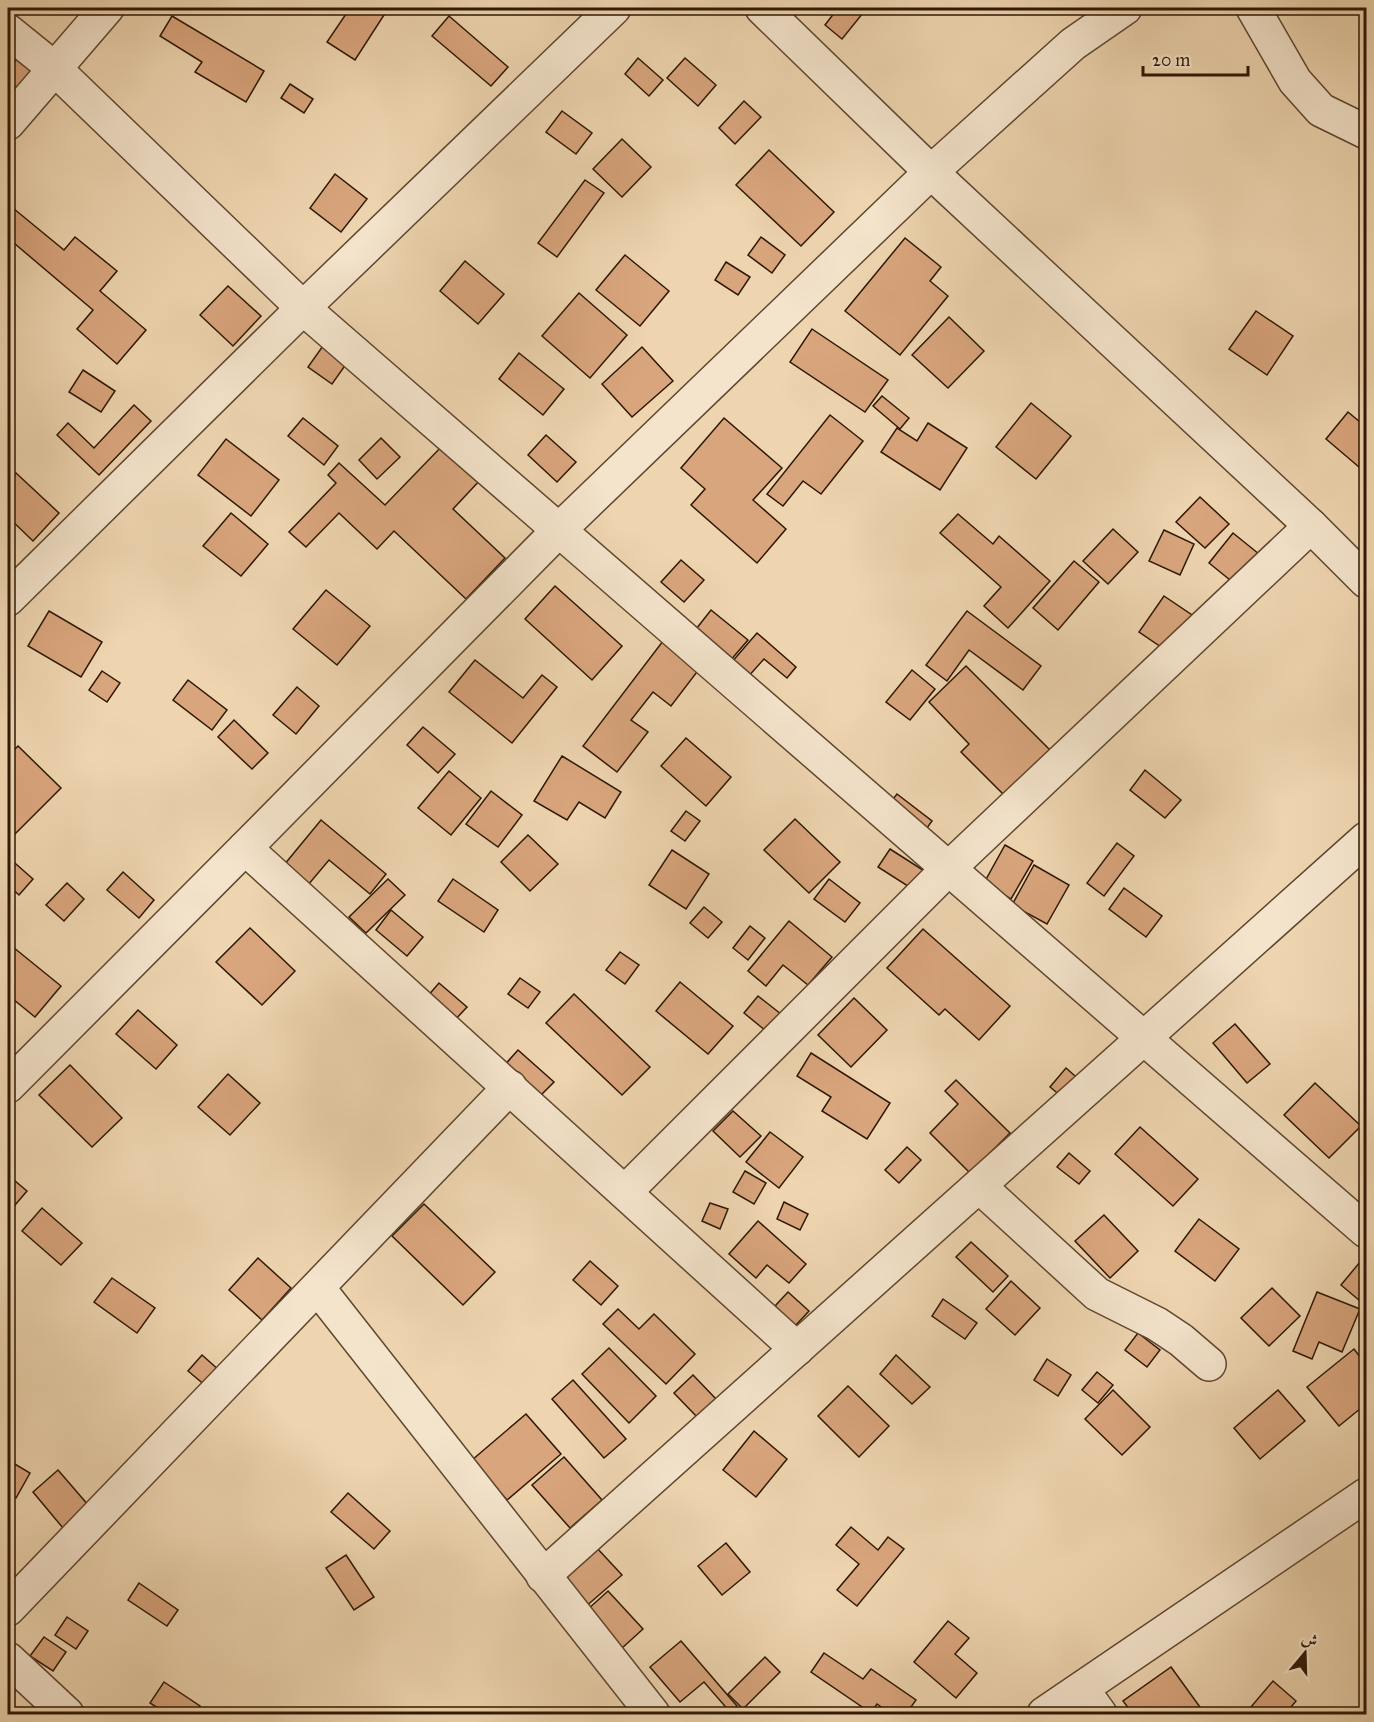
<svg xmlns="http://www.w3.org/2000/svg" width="1374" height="1722" font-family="'IM FELL Great Primer',Amiri,serif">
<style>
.building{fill:#d9a57d;stroke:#2e1804;stroke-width:1.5}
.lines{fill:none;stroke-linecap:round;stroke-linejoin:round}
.street-casing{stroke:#5e472f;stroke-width:36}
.street{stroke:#f4e4cc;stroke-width:33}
</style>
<rect width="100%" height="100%" fill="#eed5b0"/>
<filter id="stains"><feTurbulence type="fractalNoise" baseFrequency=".00333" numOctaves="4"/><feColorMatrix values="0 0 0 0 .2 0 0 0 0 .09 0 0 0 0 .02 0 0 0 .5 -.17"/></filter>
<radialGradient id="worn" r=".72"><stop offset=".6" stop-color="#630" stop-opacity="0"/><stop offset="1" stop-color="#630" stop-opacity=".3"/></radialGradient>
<g class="building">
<polygon points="350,8 371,8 384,15 355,60 327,42"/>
<polygon points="838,8 867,8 842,39 825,25"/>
<polygon points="172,16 264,71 246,102 195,72 202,62 160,36"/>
<polygon points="449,16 508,67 491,86 432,36"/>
<polygon points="17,58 34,72 8,105 8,70"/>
<polygon points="638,58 663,80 649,96 625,74"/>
<polygon points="685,58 716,85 698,106 667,78"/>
<polygon points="290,84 313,99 304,113 281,98"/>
<polygon points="744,101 761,117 735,144 719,128"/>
<polygon points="562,111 592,133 576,154 546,132"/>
<polygon points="622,139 651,167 622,197 593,169"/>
<polygon points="769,150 834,212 801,246 736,185"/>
<polygon points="335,174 367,199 341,232 310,208"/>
<polygon points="585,180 604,193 557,257 538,243"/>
<polygon points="8,204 64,250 75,237 117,271 100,291 146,330 117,364 77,329 93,310 8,238"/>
<polygon points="761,237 785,255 772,273 748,255"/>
<polygon points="905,238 941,267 930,281 948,296 900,355 845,311"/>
<polygon points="625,255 669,291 640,326 596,290"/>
<polygon points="465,261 504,294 478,324 440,291"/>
<polygon points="726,262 750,277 738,295 715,280"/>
<polygon points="228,286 261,316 233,346 200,315"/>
<polygon points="579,293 627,335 590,378 542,336"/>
<polygon points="1256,311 1293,336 1267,375 1229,349"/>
<polygon points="949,317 984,351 948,388 912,355"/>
<polygon points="812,329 888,380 865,412 790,362"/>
<polygon points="325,343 349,360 332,384 308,367"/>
<polygon points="642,347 673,381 632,417 602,384"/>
<polygon points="519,353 564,389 543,415 499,379"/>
<polygon points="83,370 115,391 101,412 69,392"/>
<polygon points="882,396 909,418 900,429 873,406"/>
<polygon points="1031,403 1071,436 1036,479 996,447"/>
<polygon points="134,405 151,421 99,475 57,435 68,423 94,448"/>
<polygon points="1348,412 1366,427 1366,473 1326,439"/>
<polygon points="830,415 863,441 821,494 803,481 783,506 767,494"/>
<polygon points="303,418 338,446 324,465 288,436"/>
<polygon points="724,418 782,468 753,500 786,529 757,563 691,505 705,489 681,468"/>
<polygon points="928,423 967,448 940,490 881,452 897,428 917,441"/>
<polygon points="546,435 576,462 557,482 528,455"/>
<polygon points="381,438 400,457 377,479 359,460"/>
<polygon points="226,439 279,480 251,516 198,475"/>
<polygon points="445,443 482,478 453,509 505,558 466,599 394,531 377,549 339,513 306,547 289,532 336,483 328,475 339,463 385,505"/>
<polygon points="16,473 59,513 33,541 8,517 8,482"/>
<polygon points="1200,497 1229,524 1205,548 1176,522"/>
<polygon points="231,513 268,544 241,576 203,546"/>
<polygon points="958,514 993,544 999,536 1050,581 1008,628 984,606 1001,587 940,533"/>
<polygon points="1113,529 1138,552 1108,584 1083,561"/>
<polygon points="1164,530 1194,544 1180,575 1149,561"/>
<polygon points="1233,533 1259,554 1235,584 1209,563"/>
<polygon points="681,560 704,580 684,602 661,582"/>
<polygon points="1074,561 1099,582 1058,630 1033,608"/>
<polygon points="555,586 622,646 592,680 525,619"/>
<polygon points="326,590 370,626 337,665 293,629"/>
<polygon points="1164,596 1195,617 1170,653 1139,632"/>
<polygon points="711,610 748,640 729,662 693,633"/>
<polygon points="49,611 102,642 81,677 28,646"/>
<polygon points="967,611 1041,666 1023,690 969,650 947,681 926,665"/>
<polygon points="757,633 796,667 787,678 764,659 747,678 731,663"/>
<polygon points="663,641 700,668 671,706 653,692 631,720 648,732 617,772 583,746"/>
<polygon points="475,660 523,698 542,675 557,687 512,743 449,692"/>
<polygon points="966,666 1053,753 1007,798 961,752 969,744 929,702"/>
<polygon points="912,670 935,689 910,720 886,702"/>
<polygon points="102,671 120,683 107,702 89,690"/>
<polygon points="188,680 227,710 212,730 173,700"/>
<polygon points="297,687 319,706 296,734 273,715"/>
<polygon points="234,720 268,753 252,769 218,737"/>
<polygon points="423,727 455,754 438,773 407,745"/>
<polygon points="686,738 731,777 706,806 661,766"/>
<polygon points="18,746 61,788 11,838 8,835 8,756"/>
<polygon points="562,756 621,792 605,818 579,802 567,820 534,801"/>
<polygon points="1145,770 1181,800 1165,818 1130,790"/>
<polygon points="449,771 481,798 451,835 418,808"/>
<polygon points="491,791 522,815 498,847 466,824"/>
<polygon points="897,794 932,821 922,835 886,808"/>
<polygon points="686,811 700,821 685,841 671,831"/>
<polygon points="795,819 840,862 809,893 764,850"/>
<polygon points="321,820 386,874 370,894 329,860 308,885 284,865"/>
<polygon points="528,835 558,864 530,891 501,862"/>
<polygon points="1117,843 1134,856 1104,896 1087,883"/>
<polygon points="1005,845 1033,861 1011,899 984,883"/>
<polygon points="890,849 926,872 914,890 878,867"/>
<polygon points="672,850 709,874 686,909 649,885"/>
<polygon points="8,857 33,879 19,895 8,885"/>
<polygon points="1034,865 1069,885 1047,924 1012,905"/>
<polygon points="123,872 154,900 139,918 107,890"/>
<polygon points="388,879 405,895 366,933 349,917"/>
<polygon points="453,879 498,910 484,932 438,901"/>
<polygon points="829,879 860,903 845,922 814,899"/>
<polygon points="67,883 84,899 64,921 46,905"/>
<polygon points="1124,888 1162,916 1146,937 1109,909"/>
<polygon points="704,907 722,922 708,938 690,923"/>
<polygon points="391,910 423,937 407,956 376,930"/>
<polygon points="789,921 832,957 808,985 783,965 766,986 748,971"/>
<polygon points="750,926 765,938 748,960 733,948"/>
<polygon points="250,928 295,971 262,1005 216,962"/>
<polygon points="923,929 1010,1006 979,1040 945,1009 939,1015 887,968"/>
<polygon points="8,943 61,986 35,1017 8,995"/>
<polygon points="620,952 639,965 625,984 606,970"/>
<polygon points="520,978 540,992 528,1008 508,994"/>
<polygon points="680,982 733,1026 708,1054 656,1011"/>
<polygon points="439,983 467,1007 454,1021 427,997"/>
<polygon points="574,994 650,1067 622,1095 546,1023"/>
<polygon points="758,996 781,1014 766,1031 744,1013"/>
<polygon points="854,998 887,1030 851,1067 818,1035"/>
<polygon points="138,1010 177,1045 156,1069 116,1034"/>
<polygon points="1235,1024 1270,1064 1247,1083 1213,1043"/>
<polygon points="518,1050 554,1082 536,1100 502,1068"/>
<polygon points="811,1053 890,1103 867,1139 822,1111 831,1097 797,1076"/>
<polygon points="70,1065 122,1118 92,1147 39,1095"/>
<polygon points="1066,1068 1083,1083 1067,1101 1050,1087"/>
<polygon points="228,1074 260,1103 230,1135 198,1107"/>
<polygon points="956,1080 1010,1133 970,1173 930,1133 958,1104 945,1091"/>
<polygon points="1315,1083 1361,1126 1329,1158 1284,1115"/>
<polygon points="733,1111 761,1136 740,1157 713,1131"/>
<polygon points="1140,1127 1198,1179 1173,1206 1115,1154"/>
<polygon points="770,1132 803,1157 779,1188 746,1162"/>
<polygon points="907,1147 921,1160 899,1183 885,1170"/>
<polygon points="1069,1153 1090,1171 1079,1184 1057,1167"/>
<polygon points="745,1171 766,1183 754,1204 733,1192"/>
<polygon points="8,1175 27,1191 10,1211 8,1209"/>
<polygon points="784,1202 808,1214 800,1230 777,1219"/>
<polygon points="710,1203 728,1209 720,1229 702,1221"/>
<polygon points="424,1204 495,1272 463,1305 392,1236"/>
<polygon points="42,1208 82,1243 61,1265 22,1231"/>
<polygon points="1104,1215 1138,1251 1110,1278 1075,1241"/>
<polygon points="1199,1219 1239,1249 1215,1281 1175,1251"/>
<polygon points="758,1221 806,1264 789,1283 767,1265 756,1278 729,1254"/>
<polygon points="971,1242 1008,1276 993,1292 956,1257"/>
<polygon points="258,1258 291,1288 262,1320 229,1290"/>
<polygon points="590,1261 618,1286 601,1305 573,1280"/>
<polygon points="1360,1262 1366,1268 1366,1306 1341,1285"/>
<polygon points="112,1278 155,1308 137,1333 94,1302"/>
<polygon points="1011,1281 1040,1308 1015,1335 986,1309"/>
<polygon points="1272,1288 1300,1316 1269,1346 1241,1318"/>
<polygon points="788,1292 809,1311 795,1326 775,1306"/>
<polygon points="1317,1292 1360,1309 1342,1352 1319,1342 1312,1359 1293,1351"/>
<polygon points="943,1299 977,1323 965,1339 932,1316"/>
<polygon points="618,1309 639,1329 654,1314 695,1354 666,1384 603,1324"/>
<polygon points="1138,1333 1160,1350 1147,1367 1125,1350"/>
<polygon points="609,1348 656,1396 629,1423 582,1374"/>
<polygon points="1354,1349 1366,1365 1366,1404 1339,1426 1307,1387"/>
<polygon points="202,1355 220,1371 206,1386 188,1371"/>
<polygon points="896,1355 930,1387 912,1404 880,1374"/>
<polygon points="1047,1359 1071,1375 1058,1396 1034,1380"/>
<polygon points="1097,1372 1113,1385 1098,1403 1082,1390"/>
<polygon points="693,1375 716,1399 697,1417 674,1393"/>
<polygon points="573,1380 626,1439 604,1458 552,1399"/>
<polygon points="848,1386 889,1426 859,1457 818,1416"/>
<polygon points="1113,1390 1150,1427 1122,1455 1085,1419"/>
<polygon points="1278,1390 1305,1421 1260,1459 1234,1428"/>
<polygon points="526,1414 561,1454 507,1500 472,1460"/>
<polygon points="754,1431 787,1459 756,1497 723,1470"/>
<polygon points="564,1457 602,1500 570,1528 532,1485"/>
<polygon points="8,1460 30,1473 16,1498 8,1493"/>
<polygon points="58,1470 89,1506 63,1528 33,1492"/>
<polygon points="348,1493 390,1531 374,1549 331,1512"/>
<polygon points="851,1527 878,1550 888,1537 904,1549 857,1606 837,1590 859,1564 836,1545"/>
<polygon points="726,1543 750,1572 722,1595 698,1566"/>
<polygon points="596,1547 622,1575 584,1608 558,1579"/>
<polygon points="346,1555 374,1597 354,1610 326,1568"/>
<polygon points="139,1583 178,1610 167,1626 128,1600"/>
<polygon points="608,1591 643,1629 621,1649 586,1611"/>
<polygon points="67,1617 88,1631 76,1649 55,1635"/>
<polygon points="948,1621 969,1638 955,1654 977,1673 956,1698 914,1662"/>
<polygon points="44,1637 66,1652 53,1671 30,1656"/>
<polygon points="681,1641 737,1706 730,1712 704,1682 680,1702 650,1667"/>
<polygon points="824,1653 863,1679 871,1669 916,1700 906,1714 891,1714 877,1704 871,1713 811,1672"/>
<polygon points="765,1657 780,1672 743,1709 728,1694"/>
<polygon points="1171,1667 1205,1714 1133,1714 1123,1701"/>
<polygon points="1273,1681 1296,1701 1285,1714 1245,1714"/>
<polygon points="164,1682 200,1706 194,1714 167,1714 150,1703"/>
<polygon points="755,1708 761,1714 748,1714"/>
</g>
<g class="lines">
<g class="street-casing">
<g id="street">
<polyline points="762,8 931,172 1311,526 1366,581"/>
<polyline points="1253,8 1295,81 1321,110 1366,132"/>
<polyline points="8,31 55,69 303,308 1366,1231"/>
<polyline points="8,123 107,8"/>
<polyline points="8,599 303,308 614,8"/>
<polyline points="245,848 797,1349"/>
<polyline points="8,1086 245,848 560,529 931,172 1073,44 1125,8"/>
<polyline points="979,1186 1097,1294 1157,1324 1181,1340 1209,1364"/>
<polyline points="625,1192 949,868 1311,526"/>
<polyline points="318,1288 653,1714"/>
<path d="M543 1576C818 1330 1091 1083 1366 839"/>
<polyline points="8,1609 510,1087"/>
<polyline points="8,1659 67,1714"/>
<polyline points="1082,1689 1100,1714"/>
<polyline points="1044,1714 1366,1495"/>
</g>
</g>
<use href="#street" class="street"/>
</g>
<rect width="1374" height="1722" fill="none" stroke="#eed5b0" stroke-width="30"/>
<rect x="9" y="9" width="1356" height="1704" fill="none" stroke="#2e1804" stroke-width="3"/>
<rect x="15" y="15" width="1344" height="1692" fill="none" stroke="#2e1804" stroke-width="1.5"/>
<g transform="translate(1305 1653) rotate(19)" stroke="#f4e4cc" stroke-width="4.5" paint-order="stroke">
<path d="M0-4.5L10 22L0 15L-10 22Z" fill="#2e1804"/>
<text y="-9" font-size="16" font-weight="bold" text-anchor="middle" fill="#2e1804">ش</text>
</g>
<path d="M1143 66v9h105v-9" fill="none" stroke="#2e1804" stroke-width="3"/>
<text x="1152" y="66" font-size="18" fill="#2e1804" stroke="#f4e4cc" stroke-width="4.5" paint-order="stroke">20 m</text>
<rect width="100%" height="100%" filter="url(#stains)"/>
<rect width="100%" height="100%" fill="url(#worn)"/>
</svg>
